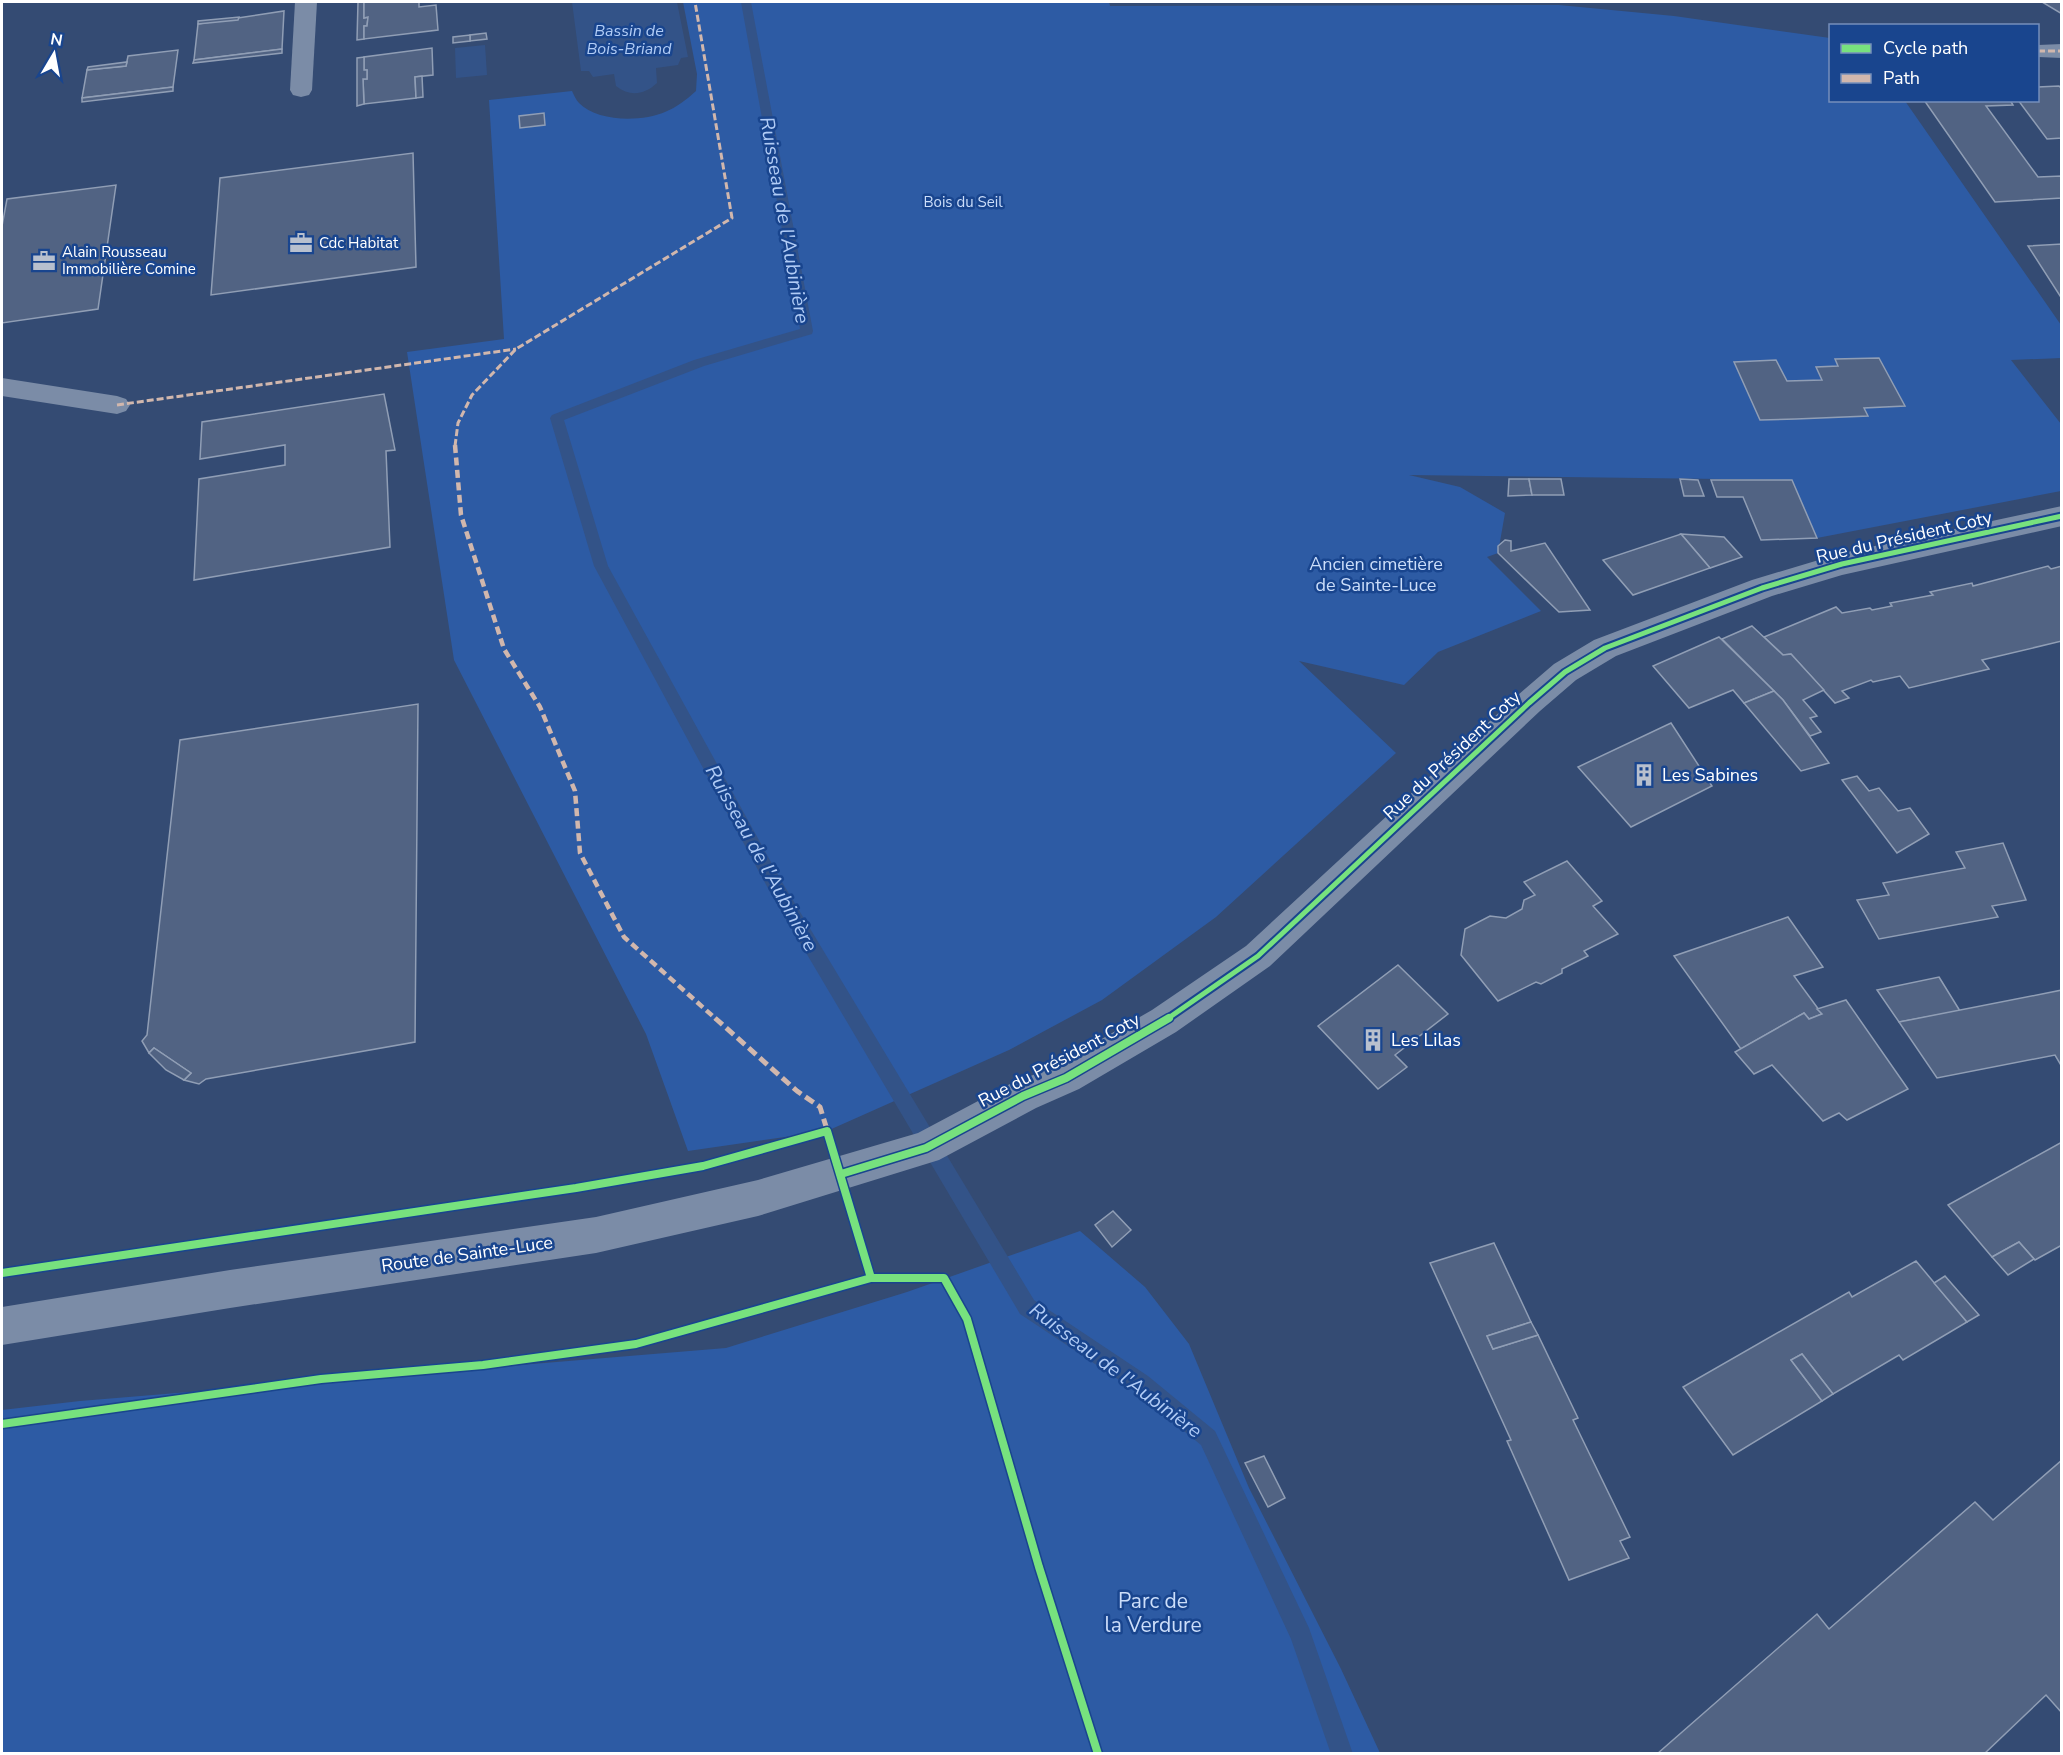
<svg xmlns="http://www.w3.org/2000/svg" width="2063" height="1755" font-family="'Nunito Sans',sans-serif">
<style>
.green{fill:#2d5ba4}
.water{fill:#335388}
.lines{fill:none;stroke-linecap:round;stroke-linejoin:round}
.stream{fill:#335388;fill-rule:evenodd}
.building{fill:#516383;stroke:#909eb5;stroke-width:1.5}
.minor{fill:#7b8ca7;fill-rule:evenodd}
.quiet-far2{stroke:#d1b7ad;stroke-width:3;stroke-dasharray:7 3;stroke-linecap:butt}
.quiet-far1{stroke:#d1b7ad;stroke-width:4.5;stroke-dasharray:8 4.5;stroke-linecap:butt}
.quiet{stroke:#d1b7ad;stroke-width:5;stroke-dasharray:10 5;stroke-linecap:butt}
.cycleway-far1-casing{stroke:#19458e;stroke-width:9}
.cycleway-casing{stroke:#19458e;stroke-width:11}
.cycleway-far1{stroke:#77e17e;stroke-width:5}
.cycleway{stroke:#77e17e;stroke-width:8}
.labels{text-anchor:middle;stroke-width:5;stroke-linejoin:round;paint-order:stroke}
.far-park-label{font-size:15px;fill:#ccdefa;stroke:#19458e}
.far-poi-label{font-size:15px;fill:#fff;stroke:#19458e;text-anchor:start}
.far-water-label{font-size:16px;font-style:italic;fill:#b1ccf6;stroke:#19458e}
.street-label{font-size:18px;fill:#fff;stroke:#19458e}
.park-label{font-size:18px;fill:#ccdefa;stroke:#19458e}
.poi-label{font-size:18px;fill:#fff;stroke:#19458e;text-anchor:start}
.water-label{font-size:20px;font-style:italic;fill:#b1ccf6;stroke:#19458e}
.near-park-label{font-size:21px;fill:#ccdefa;stroke:#19458e}
</style>
<rect width="100%" height="100%" fill="#344b73"/>
<g class="green">
<path d="M683 2H1109L1110 6 1559 5 1674 16 1830 38V100L1905 101 2061 325V358L2011 360 2061 424V491L1817 538 1792 480 1409 475 1460 487 1505 513 1498 553 1487 557 1541 611 1438 652 1404 685 1299 661 1396 753 1216 917 1102 1000 1009 1050 827 1131 688 1151 646 1034 454 660 407 352 504 339 489 100 572 91C574 95 576 100 579 103 597 122 642 122 665 112 677 107 686 100 696 91L697 74Z"/>
<polygon points="1080,1231 1145,1287 1189,1344 1249,1488 1341,1669 1380,1753 2,1753 2,1410 80,1401 726,1348 907,1292"/>
</g>
<g class="water">
<path d="M572 2H677L688 57 681 58 678 65 656 68 657 83C644 95 630 97 616 86L614 74 593 77 589 71H581Z"/>
<polygon points="485,45 487,75 456,78 455,48"/>
</g>
<g class="lines">
<polygon class="stream" points="741,2 751,2 813,331 812,334 704,366 564,420 608,566 782,882 1034,1300 1148,1376 1215,1431 1309,1628 1353,1754 1331,1754 1291,1639 1201,1445 1134,1390 1020,1314 770,892 594,566 550,418 552,415 694,360 800,329"/>
</g>
<g class="building">
<polygon points="358,2 364,2 364,18 368,17 367,26 364,26 364,39 357,40"/>
<polygon points="364,2 419,2 419,7 436,5 438,30 364,39 364,26 367,26 368,17 364,18"/>
<polygon points="2042,2 2062,2 2062,14"/>
<polygon points="284,11 282,49 194,60 198,24"/>
<polygon points="239,17 238,20 198,24 198,21"/>
<polygon points="486,33 487,39 470,41 470,35"/>
<polygon points="470,35 470,41 453,43 453,37"/>
<polygon points="432,48 433,75 415,77 416,98 364,104 363,79 367,79 367,70 364,70 364,57"/>
<polygon points="282,49 282,53 193,63 194,60"/>
<polygon points="178,50 173,87 82,98 87,70 126,66 128,56"/>
<polygon points="364,57 364,70 367,70 367,79 363,79 364,104 357,106 357,58"/>
<polygon points="127,62 126,66 87,70 88,67"/>
<polygon points="422,76 423,97 416,98 415,77"/>
<polygon points="2059,86 2062,89 2062,138 2047,139 2018,100 2038,100 2038,87"/>
<polygon points="173,87 173,91 82,102 82,98"/>
<polygon points="1924,100 2010,100 2013,105 1986,106 2038,177 2062,176 2062,198 1995,202"/>
<polygon points="544,113 545,125 520,128 519,116"/>
<polygon points="413,153 416,267 211,295 220,178"/>
<polygon points="116,185 98,309 2,323 2,226 7,199"/>
<polygon points="2062,244 2062,299 2028,246"/>
<polygon points="1879,358 1905,406 1864,408 1868,416 1796,419 1760,420 1734,362 1776,360 1787,381 1822,380 1816,367 1838,366 1835,359"/>
<polygon points="384,394 395,450 386,451 390,547 194,580 199,479 285,465 285,445 200,459 202,422"/>
<polygon points="1509,479 1529,479 1532,495 1508,496"/>
<polygon points="1529,479 1561,479 1564,495 1532,495"/>
<polygon points="1680,479 1698,480 1704,496 1684,496"/>
<polygon points="1711,480 1792,480 1817,538 1761,540 1743,497 1717,497"/>
<polygon points="1681,534 1724,537 1742,557 1710,568"/>
<polygon points="1681,534 1710,568 1633,595 1603,560"/>
<polygon points="1505,540 1511,541 1511,551 1545,543 1590,610 1559,612 1498,553 1498,546"/>
<polygon points="2048,566 2051,569 2062,566 2062,641 1982,660 1989,669 1909,688 1900,676 1873,682 1871,680 1842,691 1849,698 1835,703 1791,654 1783,655 1764,637 1836,607 1842,613 1870,608 1872,610 1892,606 1890,603 1933,595 1930,592 1972,583 1973,586"/>
<polygon points="1752,626 1783,655 1791,654 1824,690 1803,700 1817,716 1810,718 1821,732 1810,736 1783,700 1722,639"/>
<polygon points="1719,637 1774,691 1744,703 1733,690 1689,708 1653,666"/>
<polygon points="1774,691 1783,700 1829,763 1801,771 1744,703"/>
<polygon points="418,704 415,1042 206,1079 199,1084 184,1080 191,1073 154,1048 149,1053 142,1041 147,1035 180,740"/>
<polygon points="1671,723 1712,786 1631,827 1578,767"/>
<polygon points="1857,776 1869,791 1879,788 1898,811 1910,808 1929,834 1897,853 1842,780"/>
<polygon points="2003,843 2026,900 1992,906 1998,917 1879,939 1857,900 1889,895 1883,883 1965,868 1956,852"/>
<polygon points="1567,861 1602,901 1593,906 1618,934 1584,951 1588,956 1562,969 1562,973 1541,984 1536,982 1498,1001 1461,955 1465,929 1490,916 1506,918 1522,909 1524,900 1535,895 1524,882"/>
<polygon points="1788,917 1823,967 1794,976 1822,1014 1809,1019 1804,1013 1741,1049 1674,956"/>
<polygon points="1398,965 1448,1014 1395,1055 1407,1067 1378,1089 1318,1026"/>
<polygon points="1939,977 1960,1011 1899,1022 1877,990"/>
<polygon points="2062,990 2062,1067 2055,1055 1937,1078 1899,1022"/>
<polygon points="1846,1000 1908,1089 1847,1120 1839,1113 1823,1121 1772,1065 1754,1074 1735,1052 1804,1013 1809,1019 1822,1014 1817,1009"/>
<polygon points="154,1048 191,1073 184,1080 166,1070 149,1053"/>
<polygon points="2062,1142 2062,1245 2035,1260 2019,1242 1992,1257 1948,1205"/>
<polygon points="1113,1211 1131,1230 1112,1247 1095,1225"/>
<polygon points="2019,1242 2034,1259 2008,1275 1992,1257"/>
<polygon points="1494,1243 1531,1322 1487,1336 1493,1349 1538,1335 1578,1418 1573,1420 1630,1537 1620,1541 1629,1558 1569,1580 1507,1441 1511,1440 1430,1263"/>
<polygon points="1916,1261 1967,1322 1903,1360 1899,1355 1833,1394 1802,1354 1791,1360 1822,1401 1733,1455 1683,1387 1849,1292 1852,1297"/>
<polygon points="1945,1276 1979,1315 1967,1322 1934,1283"/>
<polygon points="1531,1322 1538,1335 1493,1349 1487,1336"/>
<polygon points="1802,1354 1833,1394 1822,1401 1791,1360"/>
<polygon points="1264,1456 1285,1498 1268,1507 1245,1463"/>
<polygon points="2062,1460 2062,1713 2046,1695 1984,1754 1657,1754 1817,1614 1829,1629 1975,1502 1993,1520"/>
</g>
<g class="lines">
<g class="minor">
<polygon points="295,2 317,2 312,90 309,95 301,97 293,95 290,90"/>
<polygon points="2062,44 2062,58 2038,57 2038,45"/>
<polygon points="2,378 117,396 126,399 130,405 126,411 117,414 2,396"/>
<polygon points="2062,506 2062,526 1842,575 1772,596 1616,656 1576,680 1540,711 1270,966 1176,1032 1079,1089 1036,1108 939,1160 758,1216 596,1253 230,1308 2,1345 2,1307 230,1270 596,1217 758,1180 918,1133 1010,1084 1053,1067 1152,1010 1246,946 1518,695 1554,664 1594,640 1752,580 1842,553"/>
</g>
<g class="quiet-far2">
<polyline points="2038,51 2062,51"/>
<polyline points="117,405 516,349"/>
<polyline points="455,446 458,423 472,395 516,349 732,218 695,2"/>
</g>
<polyline class="quiet-far1" points="455,445 461,515 504,649 540,707 575,791 580,853 624,937 716,1019"/>
<polyline class="quiet" points="715,1018 797,1091 820,1107 829,1136"/>
<g class="cycleway-far1-casing">
<polyline id="cycleway-far1" points="1167,1019 1258,956 1529,703 1565,672 1605,648 1762,588 1842,564 2062,516"/>
</g>
<g class="cycleway-casing">
<g id="cycleway">
<polyline points="841,1174 926,1148 1023,1096 1066,1078 1169,1018"/>
<polyline points="2,1273 576,1188 703,1166 827,1131 871,1278"/>
<polyline points="2,1424 321,1379 483,1365 636,1344 871,1278 944,1278 967,1319 1039,1567 1098,1754"/>
</g>
</g>
<use href="#cycleway-far1" class="cycleway-far1"/>
<use href="#cycleway" class="cycleway"/>
</g>
<defs>
<g id="office-bare" transform="scale(1.8)"><path d="M-6-3h4V-5.5h4V-3h4V5H-6ZM-1-4.5V-3h2v-1.5ZM-6 0V1H6V0Z" fill="#b8c0ce" stroke="#19458e" stroke-width="2.5" paint-order="stroke"/></g>
<g id="building-bare" transform="scale(1.8)"><path d="M-4-6H4V6H1V3H-1V6H-4ZM-2.5-4.3h1.7v1.8h-1.7ZM.8-4.3h1.7v1.8H.8ZM-2.5-1h1.7V.8h-1.7ZM.8-1h1.7V.8H.8Z" fill="#b8c0ce" stroke="#19458e" stroke-width="2.5" paint-order="stroke"/></g>
</defs>
<g fill-rule="evenodd">
<use href="#office-bare" x="301" y="243"/>
<use href="#office-bare" x="44" y="261"/>
<use href="#building-bare" x="1644" y="775"/>
<use href="#building-bare" x="1373" y="1040"/>
</g>
<g class="labels">
<g class="far-park-label">
<text x="963" y="207">Bois du Seil</text>
</g>
<g class="far-poi-label">
<text x="319" y="248">Cdc Habitat</text>
<text x="62" y="257">Alain Rousseau<tspan x="62" dy="17">Immobilière Comine</tspan></text>
</g>
<g class="far-water-label">
<text x="629" y="36">Bassin de<tspan x="629" dy="18">Bois-Briand</tspan></text>
</g>
<g class="street-label">
<text transform="translate(1904 537) rotate(-13)" y="6">Rue du Président Coty</text>
<text transform="translate(1452 755) rotate(-43)" y="6">Rue du Président Coty</text>
<text transform="translate(1059 1060) rotate(-28)" y="6">Rue du Président Coty</text>
<text transform="translate(467 1254) rotate(-8)" y="6">Route de Sainte-Luce</text>
</g>
<g class="park-label">
<text x="1376" y="570">Ancien cimetière<tspan x="1376" dy="21">de Sainte-Luce</tspan></text>
</g>
<g class="poi-label">
<text x="1662" y="781">Les Sabines</text>
<text x="1391" y="1046">Les Lilas</text>
</g>
<g class="water-label">
<text transform="translate(785 220) rotate(80)" y="7">Ruisseau de l'Aubinière</text>
<text transform="translate(762 858) rotate(61)" y="7">Ruisseau de l'Aubinière</text>
<text transform="translate(1116 1370) rotate(37)" y="7">Ruisseau de l'Aubinière</text>
</g>
<g class="near-park-label">
<text x="1153" y="1608">Parc de<tspan x="1153" dy="24">la Verdure</tspan></text>
</g>
</g>
<rect width="2063" height="1755" fill="none" stroke="#ffffff" stroke-width="6"/>
<rect x="1829" y="24" width="210" height="78" fill="#19458e" stroke="#758fbb" stroke-width="1.5"/>
<rect x="1841" y="44" width="30" height="9" fill="#77e17e" stroke="#758fbb" stroke-width="1.5"/>
<text x="1883" y="54" font-size="18" fill="#ffffff">Cycle path</text>
<rect x="1841" y="74" width="30" height="9" fill="#d1b7ad" stroke="#758fbb" stroke-width="1.5"/>
<text x="1883" y="84" font-size="18" fill="#ffffff">Path</text>
<g transform="translate(54 54) rotate(10)" stroke="#19458e" stroke-width="4.5" paint-order="stroke">
<path d="M0-4.5L10 22L0 15L-10 22Z" fill="#ffffff"/>
<text y="-9" font-size="16" font-weight="bold" text-anchor="middle" fill="#ffffff">N</text>
</g>
</svg>
